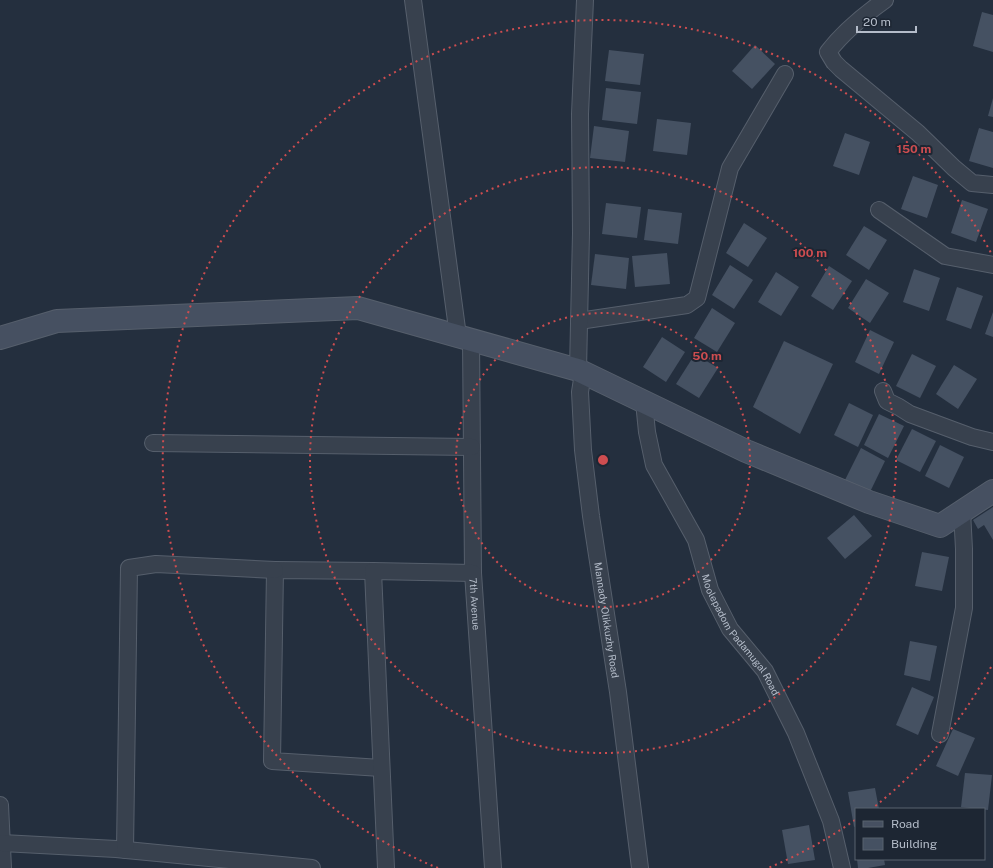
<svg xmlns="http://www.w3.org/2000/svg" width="993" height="868" font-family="'Public Sans',sans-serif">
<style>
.building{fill:#455162}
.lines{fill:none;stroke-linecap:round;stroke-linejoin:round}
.minor-casing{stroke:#565f6c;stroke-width:18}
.secondary-casing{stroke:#565f6c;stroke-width:24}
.minor{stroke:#38414e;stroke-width:16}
.secondary{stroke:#465061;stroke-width:22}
.ring{fill:none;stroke:#ce4d50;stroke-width:2;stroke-dasharray:2 4}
.labels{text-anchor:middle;stroke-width:4;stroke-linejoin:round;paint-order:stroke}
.street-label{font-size:10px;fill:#b4bcc9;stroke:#1d2633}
.centre{fill:#ce4d50;stroke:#1d2633;stroke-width:2}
.ring-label{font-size:12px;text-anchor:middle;font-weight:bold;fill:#ce4d50;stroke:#1d2633;stroke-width:4;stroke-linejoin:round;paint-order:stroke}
</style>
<rect width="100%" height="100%" fill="#242f3e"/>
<g class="building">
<polygon points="982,12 993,15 993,52 973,46"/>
<polygon points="755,45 775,64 752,89 732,71"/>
<polygon points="609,50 644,54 640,85 605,81"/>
<polygon points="606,88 641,92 637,124 602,120"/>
<polygon points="993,98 993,117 988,116"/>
<polygon points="657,119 691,123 687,155 653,151"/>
<polygon points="594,126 629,131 625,162 590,158"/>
<polygon points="979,128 993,132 993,168 969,161"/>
<polygon points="845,133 870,142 859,175 833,166"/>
<polygon points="913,176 938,185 927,218 901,209"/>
<polygon points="962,200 988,209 976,242 951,233"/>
<polygon points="606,203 641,207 637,238 602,234"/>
<polygon points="648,209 682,213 678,244 644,240"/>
<polygon points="744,223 767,238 748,267 726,253"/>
<polygon points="864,226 887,240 869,270 846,255"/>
<polygon points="667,253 670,284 635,287 632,256"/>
<polygon points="595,254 629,258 626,289 591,285"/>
<polygon points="730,265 753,280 734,309 712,295"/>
<polygon points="829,266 852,281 833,310 811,296"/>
<polygon points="914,269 940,278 929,311 903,302"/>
<polygon points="776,272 799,287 781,316 758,302"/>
<polygon points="866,279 889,293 870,323 848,308"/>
<polygon points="957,287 983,296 971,329 946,320"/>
<polygon points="712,308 735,323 717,352 694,338"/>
<polygon points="993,312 993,337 985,334"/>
<polygon points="870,330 894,342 879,374 855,362"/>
<polygon points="662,337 685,352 666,382 643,367"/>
<polygon points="784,341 833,364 800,434 753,407"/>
<polygon points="695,354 718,368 699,398 676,384"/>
<polygon points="912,354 936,366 920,398 896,386"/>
<polygon points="954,365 977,379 958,409 936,394"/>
<polygon points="849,403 873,415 858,447 834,435"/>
<polygon points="879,414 904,426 888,458 864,445"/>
<polygon points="912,429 936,441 920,472 896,460"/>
<polygon points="940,445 964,457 949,488 925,476"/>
<polygon points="861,448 885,461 870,492 845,480"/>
<polygon points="993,507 993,540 984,525 978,529 973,520"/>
<polygon points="854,515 872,536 845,559 827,538"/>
<polygon points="922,552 949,557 942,591 915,586"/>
<polygon points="910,641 937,646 930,681 904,675"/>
<polygon points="912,687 934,697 918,735 896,725"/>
<polygon points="953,729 975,738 958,776 936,766"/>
<polygon points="965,773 992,775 988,810 961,807"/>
<polygon points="875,788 879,809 856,809 856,826 854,827 848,792"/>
<polygon points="809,825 815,860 788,864 782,830"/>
<polygon points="857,859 884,859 885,865 868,868 858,868"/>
</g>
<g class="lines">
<g class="minor-casing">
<g id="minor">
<polyline points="413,0 458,336"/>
<path d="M885 0C864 15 844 31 828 52L834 62 841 69 918 133 954 168 972 183 993 185"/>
<polyline points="879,210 945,256 993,265"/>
<polyline points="579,321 687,305 697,298 730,168 785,74"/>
<path id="s1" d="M471 340 473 573 493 868"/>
<polyline points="578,370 581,233 580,114 585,0"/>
<path id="s2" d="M583 373 580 392 583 450 591 516 618 692 640 868"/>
<polyline points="883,391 887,401 899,407 910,414 972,437 993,442"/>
<path id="s3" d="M644 402 647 432 654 465 696 540 710 590 730 629 765 671 796 733 831 821 842 868"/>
<polyline points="153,443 472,447"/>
<polyline points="373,571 275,570 272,761 381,768"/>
<polyline points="940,734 964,608 964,549 962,511"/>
<polyline points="0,805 3,868"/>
<polyline points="2,843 116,849 312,868"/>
<polyline points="125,850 129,568 156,564 275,570"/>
<polyline points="386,868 373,571 473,573"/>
</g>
</g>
<g class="secondary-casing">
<polyline id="secondary" points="0,338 57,321 358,308 578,370 746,451 869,502 940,526 993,491"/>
</g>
<use href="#minor" class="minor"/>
<use href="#secondary" class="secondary"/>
</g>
<g class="ring">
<circle cx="603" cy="460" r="147"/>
<circle cx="603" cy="460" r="293"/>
<path d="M991 667A440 440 0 0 1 874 807M855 820A440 440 0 0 1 768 868M438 868A440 440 0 1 1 991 253"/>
</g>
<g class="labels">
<g class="street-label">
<text dy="4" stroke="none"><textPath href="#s1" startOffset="264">7th Avenue</textPath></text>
<text dy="4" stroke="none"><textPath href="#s2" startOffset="249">Mannady Olikkuzhy Road</textPath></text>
<text dy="4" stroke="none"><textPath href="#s3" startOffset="256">Moolepadom Padamugal Road</textPath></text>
</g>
</g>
<circle cx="603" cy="460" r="6" class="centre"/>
<g class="ring-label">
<text x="914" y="153">150 m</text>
<text x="810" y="257">100 m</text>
<text x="707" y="360">50 m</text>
</g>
<rect x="855" y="808" width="130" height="52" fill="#1d2633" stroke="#59626f"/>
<rect x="863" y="821" width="20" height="6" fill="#465061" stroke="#59626f"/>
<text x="891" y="828" font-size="12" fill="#b4bcc9">Road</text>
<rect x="863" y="838" width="20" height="12" fill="#455162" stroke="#59626f"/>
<text x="891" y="848" font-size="12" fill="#b4bcc9">Building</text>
<path d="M857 26v6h59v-6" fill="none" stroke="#b4bcc9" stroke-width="2"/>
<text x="863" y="26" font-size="12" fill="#b4bcc9" stroke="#1d2633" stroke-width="3" paint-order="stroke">20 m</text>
</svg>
